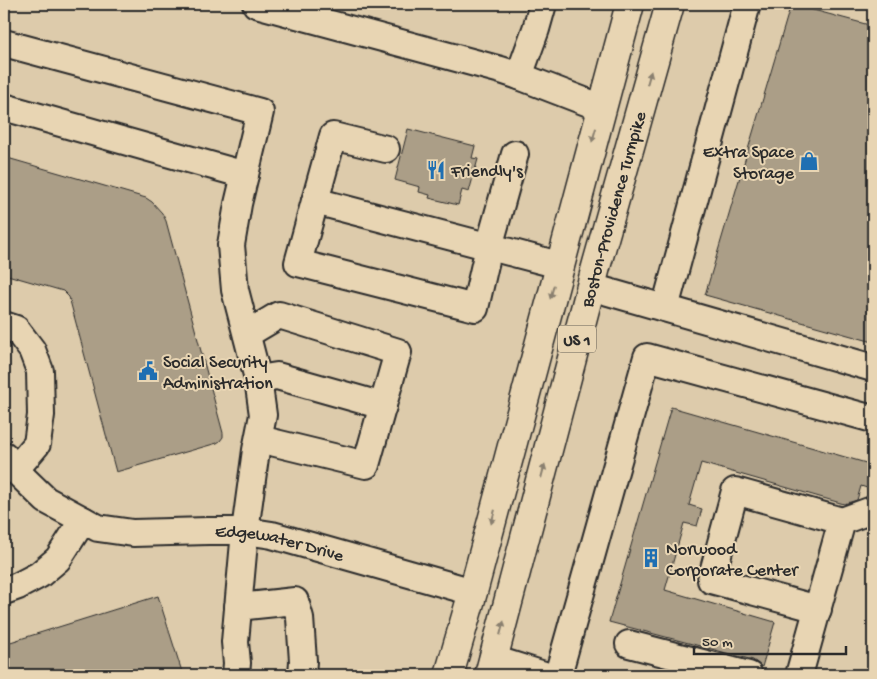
<svg xmlns="http://www.w3.org/2000/svg" width="877" height="679" font-family="'Gochi Hand',sans-serif">
<style>
.building{fill:#ab9e87;stroke:#2b2b2b}
.lines{fill:none;stroke-linecap:round;stroke-linejoin:round}
.minor-casing{stroke:#2b2b2b;stroke-width:30}
.major-casing{stroke:#2b2b2b;stroke-width:31}
.minor{stroke:#e8d5b3;stroke-width:26}
.major{stroke:#e8d5b3;stroke-width:28}
.oneway{fill:#8a806f}
.labels{text-anchor:middle;stroke-width:4;stroke-linejoin:round;paint-order:stroke}
.shield{fill:#e8d5b3;stroke:#645e54;stroke-width:1}
.shield-label{font-size:16px;font-weight:bold;fill:#2b2b2b}
.poi-label{font-size:18px;fill:#2b2b2b;stroke:#e8d5b3;text-anchor:start}
.street-label{font-size:18px;fill:#2b2b2b;stroke:#e8d5b3}
</style>
<rect width="100%" height="100%" fill="#ddcbab"/>
<filter id="ink" filterUnits="userSpaceOnUse"><feTurbulence type="fractalNoise" baseFrequency=".02" numOctaves="2"/><feDisplacementMap in="SourceGraphic" scale="10" xChannelSelector="R" yChannelSelector="G"/><feConvolveMatrix kernelMatrix="1 2 1 2 8 2 1 2 1" color-interpolation-filters="sRGB"/></filter>
<g filter="url(#ink)">
<g class="building">
<polygon points="791,4 873,26 873,342 705,295"/>
<polygon points="408,129 475,146 472,158 478,159 469,192 462,190 458,205 429,198 430,195 419,192 420,187 395,180"/>
<polygon points="4,157 146,198 152,202 162,213 166,221 223,433 223,437 220,441 217,443 116,472 69,297 63,291 4,274"/>
<polygon points="671,407 873,465 873,490 861,486 857,500 844,504 701,463 689,505 702,509 697,526 684,523 665,590 775,622 762,667 753,660 609,622"/>
<polygon points="158,596 183,675 4,675 4,644"/>
</g>
<g class="lines">
<g class="minor-casing">
<g id="minor">
<polyline points="256,4 501,70 519,76 602,108"/>
<polyline points="4,43 260,112 238,204 231,245 235,290 258,379 263,415 256,450 245,531 235,642 237,663 236,675"/>
<polyline points="519,76 536,29 543,4"/>
<polyline points="4,107 245,175"/>
<polyline points="386,149 333,136 315,201 559,265"/>
<polyline points="315,201 298,263 475,308 489,247 515,154"/>
<polyline points="591,287 873,368"/>
<polyline points="665,308 747,4"/>
<polyline points="4,325 16,329 32,350 40,371 41,415 37,444 15,470"/>
<polyline points="247,334 279,315 398,352 366,465 259,439"/>
<polyline points="258,379 277,376 383,406"/>
<path id="s1" d="M4 455 15 470 46 500 98 528 133 533 208 531H245L272 535 473 592"/>
<polyline points="4,591 18,586 39,575 58,559 83,520"/>
<polyline points="238,607 295,601 300,618 303,661 302,675"/>
<polyline points="818,609 711,580 735,491 842,521 872,510 873,510"/>
<polyline points="629,644 749,675"/>
<polyline points="493,659 544,675"/>
<polyline points="558,675 647,357 873,419"/>
<polyline points="799,675 842,521"/>
</g>
</g>
<g class="major-casing">
<g id="major">
<polyline points="449,675 473,592 630,4"/>
<path id="s2" d="M489 675 596 267 670 4"/>
</g>
</g>
<use href="#minor" class="minor"/>
<use href="#major" class="major"/>
</g>
<defs><path id="oneway-solid" d="M-6-.8H1V-3.2L6.5 0L1 3.2V.8H-6Z" transform="scale(1.25)"/></defs>
<g class="oneway">
<use href="#oneway-solid" transform="translate(649 78) rotate(-74)"/>
<use href="#oneway-solid" transform="translate(594 135) rotate(106)"/>
<use href="#oneway-solid" transform="translate(552 292) rotate(105)"/>
<use href="#oneway-solid" transform="translate(543 471) rotate(-75)"/>
<use href="#oneway-solid" transform="translate(493 517) rotate(105)"/>
<use href="#oneway-solid" transform="translate(502 628) rotate(-75)"/>
</g>
</g>
<defs>
<g id="shop-bare" transform="scale(1.5)"><path d="M-5-2.5h2.3a2.7 3.5 0 0 1 5.4 0H5L5.5 6h-11ZM-1.5-2.5h3a1.5 2.3 0 0 0-3 0Z" fill="#1f6fb2" stroke="#e8d5b3" stroke-width="2.5" paint-order="stroke"/></g>
<g id="restaurant-bare" transform="scale(1.5)"><path d="M-5-6h1v4h1v-4h1v4h1v-4h1v5L-1.5 .5V6h-2V.5L-5-1ZM5-6V6H3V1.5H1.5Q1.5-4 5-6Z" fill="#1f6fb2" stroke="#e8d5b3" stroke-width="2.5" paint-order="stroke"/></g>
<g id="civic-bare" transform="scale(1.5)"><path d="M-.6-6.5H3V-4.5H.6V-3L4-1V1h2V6H-6V1h2V-1L-.6-3ZM-1.2 2.5V6h2.4V2.5Z" fill="#1f6fb2" stroke="#e8d5b3" stroke-width="2.5" paint-order="stroke"/></g>
<g id="building-bare" transform="scale(1.5)"><path d="M-4-6H4V6H1V3H-1V6H-4ZM-2.5-4.3h1.7v1.8h-1.7ZM.8-4.3h1.7v1.8H.8ZM-2.5-1h1.7V.8h-1.7ZM.8-1h1.7V.8H.8Z" fill="#1f6fb2" stroke="#e8d5b3" stroke-width="2.5" paint-order="stroke"/></g>
</defs>
<g fill-rule="evenodd">
<use href="#shop-bare" x="809" y="161"/>
<use href="#restaurant-bare" x="436" y="170"/>
<use href="#civic-bare" x="148" y="371"/>
<use href="#building-bare" x="651" y="558"/>
</g>
<g class="labels">
<rect class="shield" x="558" y="325.5" width="38" height="27" rx="4"/>
<g class="shield-label">
<text x="577" y="345">US 1</text>
</g>
<g class="poi-label">
<text x="794" y="157" text-anchor="end">Extra Space<tspan x="794" dy="21">Storage</tspan></text>
<text x="451" y="176">Friendly's</text>
<text x="163" y="367">Social Security<tspan x="163" dy="21">Administration</tspan></text>
<text x="666" y="554">Norwood<tspan x="666" dy="21">Corporate Center</tspan></text>
</g>
<g class="street-label">
<text dy="6" stroke="none"><textPath href="#s2" startOffset="482">Boston-Providence Turnpike</textPath></text>
<text dy="6" stroke="none"><textPath href="#s1" startOffset="304">Edgewater Drive</textPath></text>
</g>
</g>
<rect width="877" height="679" fill="none" stroke="#e8d5b3" stroke-width="20"/>
<rect x="10" y="10" width="857" height="659" fill="none" stroke="#2b2b2b" stroke-width="2" filter="url(#ink)"/>
<path d="M694 646v8h152v-8" fill="none" stroke="#2b2b2b" stroke-width="2.5"/>
<text x="702" y="646" font-size="15" fill="#2b2b2b" stroke="#e8d5b3" stroke-width="4" paint-order="stroke">50 m</text>
</svg>
